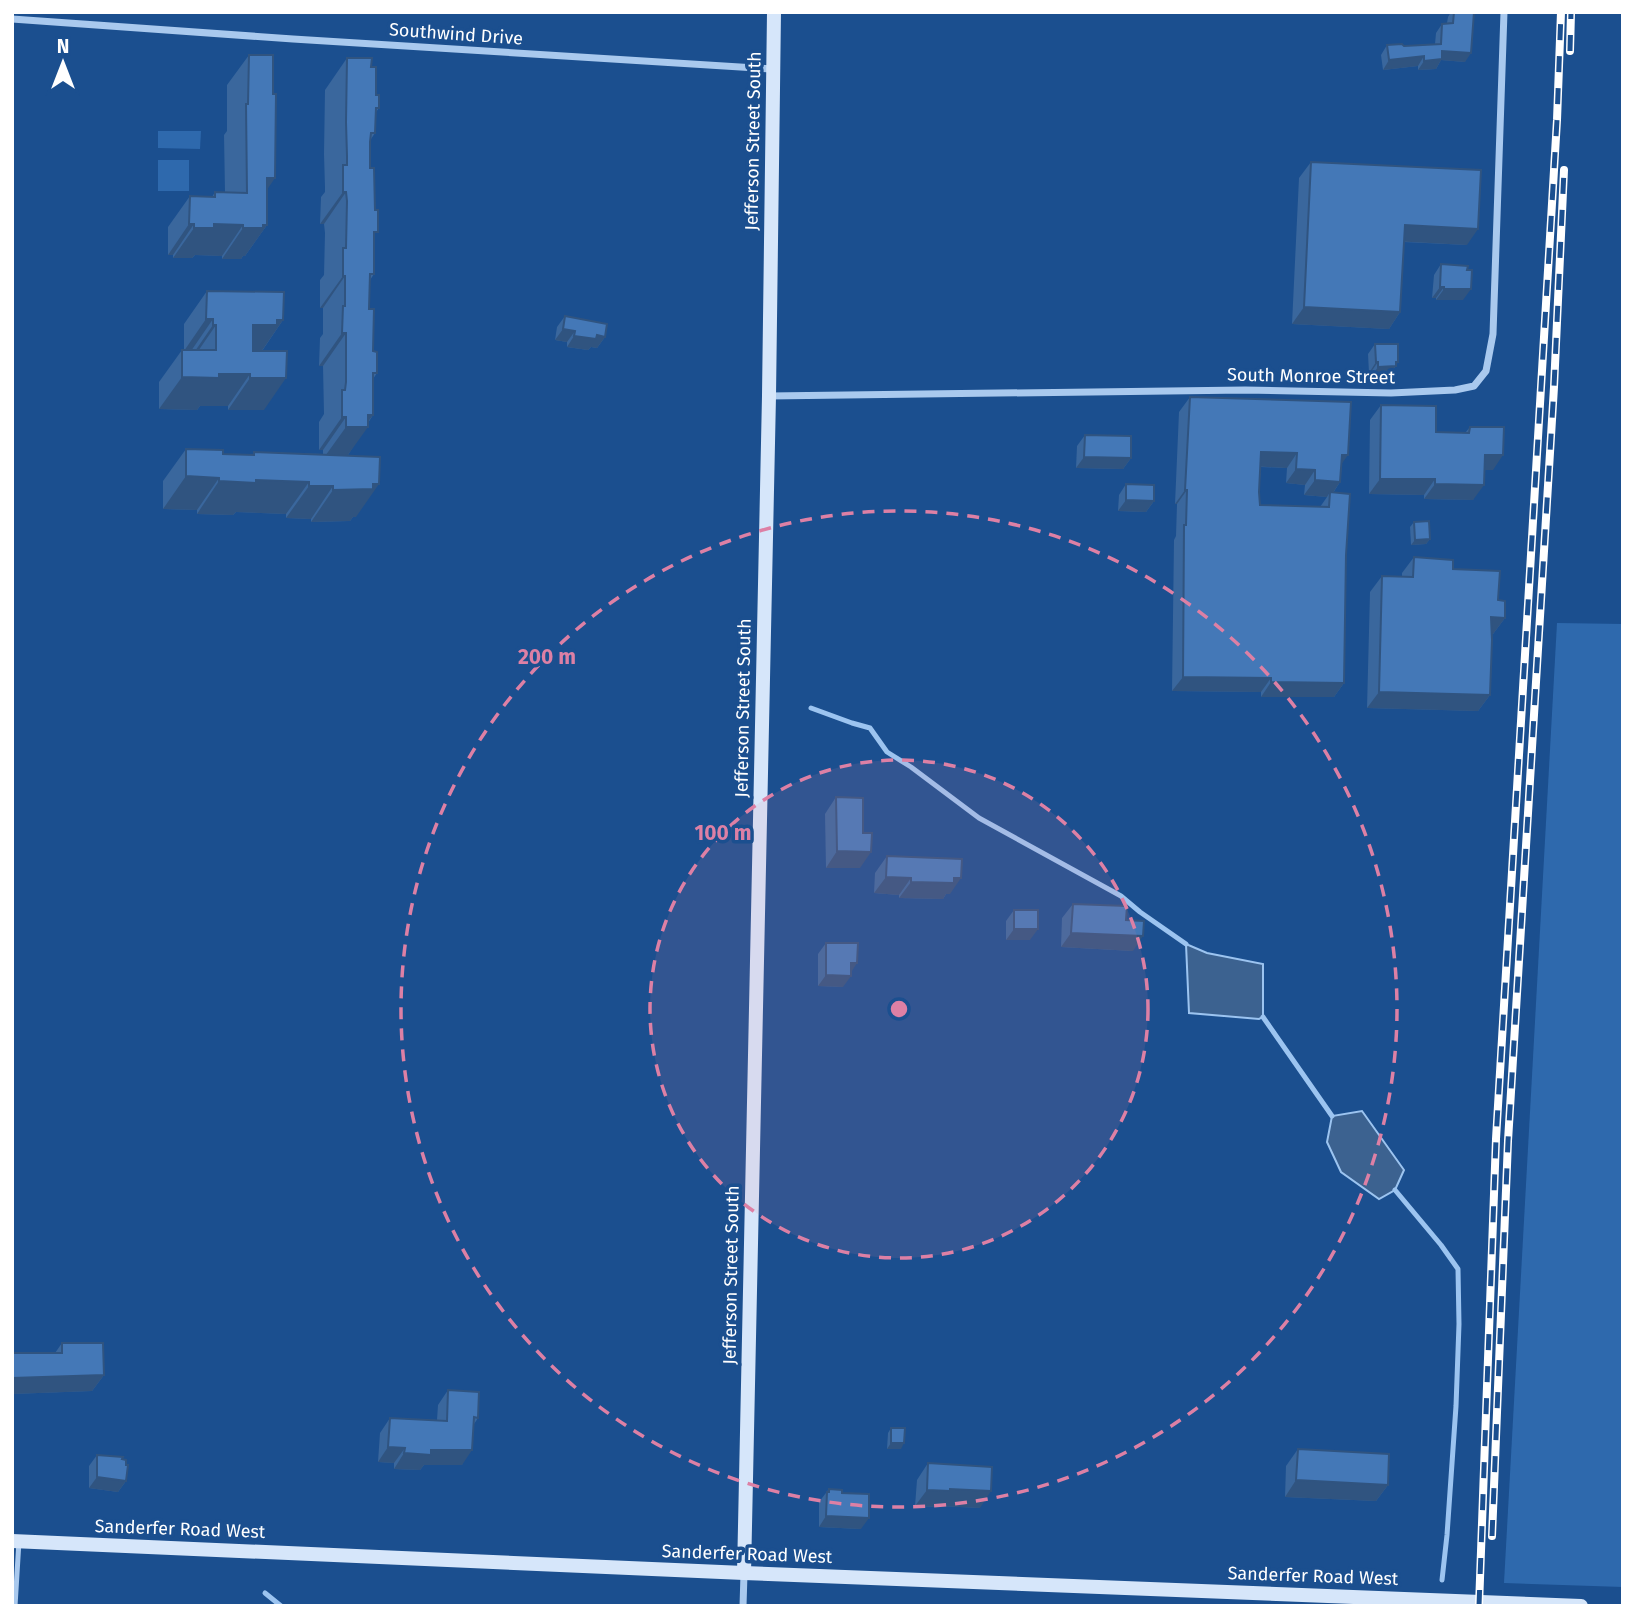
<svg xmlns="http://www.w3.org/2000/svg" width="1635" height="1618" font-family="'Fira Sans',sans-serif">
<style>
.green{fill:#2e69ad}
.water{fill:#3c6290;stroke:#9cc4f0;stroke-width:2}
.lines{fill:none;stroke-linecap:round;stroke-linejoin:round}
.stream{stroke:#9cc4f0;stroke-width:5}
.lane{stroke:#a9c9ee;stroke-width:5}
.street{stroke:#a9c9ee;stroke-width:7}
.secondary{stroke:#d6e6fa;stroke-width:14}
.rail-casing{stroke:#fff;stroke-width:8}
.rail{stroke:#1b4f8f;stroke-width:5;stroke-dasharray:16;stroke-linecap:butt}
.wall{fill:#3a679d;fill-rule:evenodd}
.shaded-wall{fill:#305480}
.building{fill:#4478b7;stroke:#305480;stroke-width:2}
.ring{fill:none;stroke:#dd80a5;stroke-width:3.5;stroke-dasharray:12 9}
.labels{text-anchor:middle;stroke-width:7;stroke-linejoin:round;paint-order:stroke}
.street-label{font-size:18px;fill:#fff;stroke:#1b4f8f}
.centre{fill:#dd80a5;stroke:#1b4f8f;stroke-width:3.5}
.ring-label{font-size:21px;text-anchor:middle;font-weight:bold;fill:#dd80a5;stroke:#1b4f8f;stroke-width:7;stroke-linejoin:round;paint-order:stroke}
</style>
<rect width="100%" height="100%" fill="#1b4f8f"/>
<g class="green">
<polygon points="158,131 201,131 200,149 158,148"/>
<rect x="158" y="160" width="31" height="31"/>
<polygon points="1557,623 1623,624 1623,1587 1504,1583"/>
</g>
<g class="water">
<polygon points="1186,944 1207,953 1263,964 1263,1017 1259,1019 1189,1013"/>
<polygon points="1362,1111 1404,1170 1395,1190 1379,1199 1341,1172 1327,1142 1332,1116"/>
</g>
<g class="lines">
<g class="stream">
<polyline points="811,708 852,723 870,728 887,752 911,767 979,818 1121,896 1140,912 1186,944"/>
<polyline points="1263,1017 1332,1116"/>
<polyline points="1395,1190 1441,1245 1458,1269 1459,1324 1456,1406 1447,1535 1442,1580"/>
<polyline points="265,1593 281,1606"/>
</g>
<polyline class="lane" points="15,1606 19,1541"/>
<g class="street">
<polyline points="12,19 293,39 772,69"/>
<polyline points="769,396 1245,390 1391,393 1455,390 1474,386 1486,371 1493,334 1504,12"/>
<polyline points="743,1606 744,1574"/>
</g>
<g class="secondary">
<polyline points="12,1541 744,1573 1581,1606"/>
<polyline points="744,1573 769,396 774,12"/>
</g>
<g class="rail-casing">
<g id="rail">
<polyline points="1570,51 1571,12"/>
<polyline points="1492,1536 1508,1141 1554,387 1564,170"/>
<polyline points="1479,1606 1496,1139 1557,120 1561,12"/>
</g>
</g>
<use href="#rail" class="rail"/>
</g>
<g class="wall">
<polygon points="1451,12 1474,12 1465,62 1441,60 1436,69 1418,70 1418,66 1383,70 1381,55 1387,45 1404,46 1435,44 1436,33 1442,24 1447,23 1448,17"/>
<polygon points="249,55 267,190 267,225 245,256 243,256 241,259 222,259 222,256 195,255 192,258 173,258 173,255 168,255 168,227 190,196 212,197 215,192 225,193 224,135 227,131 227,85"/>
<polygon points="347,58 371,67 379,108 376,112 375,133 371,139 370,168 374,237 374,274 370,280 369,309 373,351 377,373 373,379 373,415 348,455 356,517 353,517 350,521 311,522 311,519 286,518 286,514 236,512 233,515 197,514 197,510 163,509 163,481 186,449 223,454 252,455 254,452 323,454 323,450 319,450 319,422 324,414 323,366 319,366 320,338 323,334 323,308 320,308 320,280 324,275 325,233 324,224 320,224 321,197 325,192 325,188 324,154 325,90"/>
<polygon points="1311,162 1467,245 1404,242 1400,312 1389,329 1292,324 1299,178"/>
<polygon points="1441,264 1463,300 1436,300 1436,298 1432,298 1434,275"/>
<polygon points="207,291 283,320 262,351 264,410 228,410 228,406 200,406 197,410 159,409 159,382 182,350 184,350 184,324"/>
<polygon points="565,316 605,337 597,348 591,347 588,350 567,347 567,342 555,340 557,327"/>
<polygon points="1375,344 1398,362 1389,377 1371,377 1371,372 1369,373 1368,354"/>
<path d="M1190 397 1342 464 1340 482 1333 493 1346 555 1344 683 1334 697H1261V692L1172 691 1174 540 1176 536 1177 504H1175L1179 412ZM1261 467 1287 468 1286 483 1305 485 1304 495 1327 497 1320 507 1260 505 1259 492Z"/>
<polygon points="1381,405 1436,432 1465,433 1470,427 1493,470 1484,470 1473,500 1424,499 1424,495 1369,494 1370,420"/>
<polygon points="1085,435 1131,458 1123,469 1076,468 1077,446"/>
<polygon points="1126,484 1154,501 1146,512 1118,511 1119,495"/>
<polygon points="1414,522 1430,539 1426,544 1411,545 1410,527"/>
<polygon points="1414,557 1453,569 1498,600 1505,618 1493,634 1492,634 1490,695 1478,711 1367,708 1370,592 1382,576 1402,576 1402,573"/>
<polygon points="836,797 860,868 826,868 825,814"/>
<polygon points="887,856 950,894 946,894 943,899 899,898 899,895 874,893 875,873"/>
<polygon points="1073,904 1126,920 1133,951 1061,947 1062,918"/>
<polygon points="1014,910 1030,940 1006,940 1006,921"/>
<polygon points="826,943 843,987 818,986 818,954"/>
<polygon points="62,1343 104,1375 92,1391 12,1394 12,1353 55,1353"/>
<polygon points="448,1390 478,1418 474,1424 462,1465 424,1465 420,1470 394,1469 394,1463 378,1462 380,1433 390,1418 437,1420 438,1405"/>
<polygon points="891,1428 901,1449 887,1449 888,1433"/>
<polygon points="1298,1449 1388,1485 1376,1501 1285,1497 1286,1466"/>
<polygon points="97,1455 122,1459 126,1481 118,1492 89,1488 89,1466"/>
<polygon points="928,1463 980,1508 939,1506 938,1507 915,1506 917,1480"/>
<polygon points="829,1489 842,1493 861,1529 819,1527 819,1502"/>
</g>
<g class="shaded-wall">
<polygon points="1442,51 1471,53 1465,62 1441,60 1436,69 1418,70 1424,61"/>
<polygon points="1424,56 1418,66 1383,70 1389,60"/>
<polygon points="267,178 275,178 254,209"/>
<polygon points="343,192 346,192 324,224 320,224"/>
<polygon points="189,224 194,224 173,255 168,255"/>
<polygon points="214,224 243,225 222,256 195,255 192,258 173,258 194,228"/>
<polygon points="263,225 267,225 245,256 243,256 241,259 222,259 243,228"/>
<polygon points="1405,225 1478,229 1467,245 1393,241"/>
<polygon points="343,276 345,276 323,308 320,308"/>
<polygon points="1440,287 1444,287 1436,298 1432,298"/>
<polygon points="1444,289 1471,289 1463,300 1436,300"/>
<polygon points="1304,307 1400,312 1389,329 1292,324"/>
<polygon points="206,319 213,319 191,351 184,351"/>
<polygon points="277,320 283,320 261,352 230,357 253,325"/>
<polygon points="213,325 216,325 194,357 191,357"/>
<polygon points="563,329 575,331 567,342 555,340"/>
<polygon points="342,333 346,333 323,366 319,366"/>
<polygon points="597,335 605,337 597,348 591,347 588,350 567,347 574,336"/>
<polygon points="1376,362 1378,362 1371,372 1369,373"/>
<polygon points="1396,362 1398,362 1389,377 1371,377 1378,367"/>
<polygon points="219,374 250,374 228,406 200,406 197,410 159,409 182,377"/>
<polygon points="250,378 286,378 264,410 228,410"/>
<polygon points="368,415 373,415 364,427 368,427 345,459 323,459 346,427"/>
<polygon points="342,417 346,417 323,450 319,450"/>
<polygon points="1261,452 1297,453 1287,468 1251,466"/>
<polygon points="1342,455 1348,455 1338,469"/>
<polygon points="1485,455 1503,455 1493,470 1474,470"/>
<polygon points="1084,457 1131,458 1123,469 1076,468"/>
<polygon points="1296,469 1315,470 1305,485 1286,483"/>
<polygon points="186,476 219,478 197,510 163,509"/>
<polygon points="1380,479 1435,479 1424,495 1369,494"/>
<polygon points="256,480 309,482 286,514 236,512 233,515 197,514 219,481"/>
<polygon points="1315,480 1340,482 1330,497 1330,492 1327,497 1304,495"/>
<polygon points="373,484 379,484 356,517 353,517 350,521 311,522 333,490"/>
<polygon points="1435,484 1484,485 1473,500 1424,499"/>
<polygon points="309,486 333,486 311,519 286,518"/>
<polygon points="1185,490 1187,490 1177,504 1175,504"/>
<polygon points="1126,500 1154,501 1146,512 1118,511"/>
<polygon points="1430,539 1426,544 1411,545 1415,540"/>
<polygon points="1491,617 1505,618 1493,634 1480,633"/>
<polygon points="1183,677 1271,678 1261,692 1172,691"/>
<polygon points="1271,682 1344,683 1334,697 1261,697"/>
<polygon points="1379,692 1490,695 1478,711 1367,708"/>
<polygon points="837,851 871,852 860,868 826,868"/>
<polygon points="886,877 911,878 899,895 874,893"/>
<polygon points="954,878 961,878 950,894 946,894 943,899 899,898 911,882"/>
<polygon points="1014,929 1038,929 1030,940 1006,940"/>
<polygon points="1071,933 1143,936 1133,951 1061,947"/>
<polygon points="851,963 857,963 850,974"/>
<polygon points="826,975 851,976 843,987 818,986"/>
<polygon points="104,1375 92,1391 12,1394 12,1378"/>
<polygon points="891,1443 904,1443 901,1449 887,1449"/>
<polygon points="388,1447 405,1448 394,1463 378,1462"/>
<polygon points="457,1449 472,1450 462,1465 424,1465 420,1470 394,1469 404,1453 431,1450"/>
<polygon points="97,1477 126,1481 118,1492 89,1488"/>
<polygon points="1296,1480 1388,1485 1376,1501 1285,1497"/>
<polygon points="950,1489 991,1491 980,1508 939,1506 938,1507 915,1506 927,1490"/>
<polygon points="826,1516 869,1518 861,1529 819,1527"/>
</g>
<g class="building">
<polygon points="1454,12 1474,12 1471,53 1442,51 1442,59 1424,61 1424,56 1389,60 1387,45 1402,44 1404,46 1441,44 1442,24 1453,23"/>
<polygon points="249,55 273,55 273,94 276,94 275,178 267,178 267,225 263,225 263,228 243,228 243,225 214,224 214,228 194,228 194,224 189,224 190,196 215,197 215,192 247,193 246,104 248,104"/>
<polygon points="347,58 372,58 371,67 376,67 376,95 379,95 379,108 376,108 375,133 371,133 370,142 370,168 374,168 375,210 378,210 378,232 374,232 374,274 370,274 369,309 374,309 373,351 377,352 377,373 373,373 373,415 368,415 368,427 346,427 346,417 342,417 342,390 345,390 346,382 346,333 342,333 343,306 345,306 345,276 343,276 343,248 346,248 347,201 346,192 343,192 343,165 347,165 347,156 346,122"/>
<polygon points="1311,162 1481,170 1478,229 1405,225 1400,312 1304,307"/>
<polygon points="1441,264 1468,266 1467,270 1472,270 1471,289 1444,289 1444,287 1440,287"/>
<polygon points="207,291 284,292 283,320 277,320 277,325 253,325 253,351 287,351 286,378 250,378 250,374 219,374 219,378 182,377 182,350 216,350 216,325 213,325 213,319 206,319"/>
<polygon points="565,316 607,324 605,337 597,335 596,339 574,336 575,331 563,329"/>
<polygon points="1375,344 1398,344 1398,362 1396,362 1396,366 1378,367 1378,362 1376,362"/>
<polygon points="1190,397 1351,402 1348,455 1342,455 1340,482 1315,480 1315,470 1296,469 1297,453 1261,452 1259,492 1260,505 1329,507 1330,492 1350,494 1346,555 1344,683 1271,682 1271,678 1183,677 1184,525 1186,525 1187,490 1185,490"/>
<polygon points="1381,405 1436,406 1436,432 1469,433 1470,427 1504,427 1503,455 1485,455 1484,485 1435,484 1435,479 1380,479"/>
<polygon points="1085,435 1131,436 1131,458 1084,457"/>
<polygon points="186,449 223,450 223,454 254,455 254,452 380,457 379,484 373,484 373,489 333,490 333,486 309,486 309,482 256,480 256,483 219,481 219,478 186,476"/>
<polygon points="1126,484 1154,485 1154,501 1126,500"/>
<polygon points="1429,521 1430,539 1415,540 1414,522"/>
<polygon points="1414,557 1453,560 1453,569 1500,571 1498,600 1505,601 1505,618 1491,617 1492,640 1490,695 1379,692 1382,576 1413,577"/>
<polygon points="836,797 863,798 863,833 872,833 871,852 837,851"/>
<polygon points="887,856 962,859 961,878 954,878 954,883 911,882 911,878 886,877"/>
<polygon points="1073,904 1127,906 1126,920 1144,921 1143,936 1071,933"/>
<rect x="1014" y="910" width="24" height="19"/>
<polygon points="826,943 858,943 857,963 851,963 851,976 826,975"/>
<polygon points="62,1343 103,1343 104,1375 12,1378 12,1353 62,1353"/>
<polygon points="448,1390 479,1392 478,1418 474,1417 472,1450 431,1450 431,1455 404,1453 405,1448 388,1447 390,1418 447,1421"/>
<polygon points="891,1428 905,1428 904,1443 891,1443"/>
<polygon points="1298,1449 1389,1454 1388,1485 1296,1480"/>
<polygon points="97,1455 123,1457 122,1459 126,1460 126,1465 128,1465 126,1481 97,1477"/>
<polygon points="928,1463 992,1467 991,1491 950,1489 950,1491 927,1490"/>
<polygon points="829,1489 842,1490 842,1493 869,1494 869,1518 826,1516 827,1492 829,1492"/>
</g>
<circle cx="899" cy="1009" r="249" fill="#dd80a5" fill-opacity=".12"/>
<g class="ring">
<circle cx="899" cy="1009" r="249"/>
<circle cx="899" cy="1009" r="498"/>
</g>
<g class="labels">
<g class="street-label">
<text transform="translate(456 34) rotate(4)" y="6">Southwind Drive</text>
<text transform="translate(753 141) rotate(-89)" y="6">Jefferson Street South</text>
<text transform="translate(1311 376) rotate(1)" y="6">South Monroe Street</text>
<text transform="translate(743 708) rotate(-89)" y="6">Jefferson Street South</text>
<text transform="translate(731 1275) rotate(-89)" y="6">Jefferson Street South</text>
<text transform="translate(180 1529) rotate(2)" y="6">Sanderfer Road West</text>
<text transform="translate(747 1554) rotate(2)" y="6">Sanderfer Road West</text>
<text transform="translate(1313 1576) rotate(2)" y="6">Sanderfer Road West</text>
</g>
</g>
<circle cx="899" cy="1009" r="10" class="centre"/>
<g class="ring-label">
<text x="547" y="664">200 m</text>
<text x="723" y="840">100 m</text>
</g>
<rect width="1635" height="1618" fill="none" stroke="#ffffff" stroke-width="28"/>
<g transform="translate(63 63)" stroke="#1b4f8f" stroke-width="5" paint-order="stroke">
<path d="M0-5L12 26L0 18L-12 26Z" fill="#ffffff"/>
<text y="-10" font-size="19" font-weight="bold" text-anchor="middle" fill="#ffffff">N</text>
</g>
</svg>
